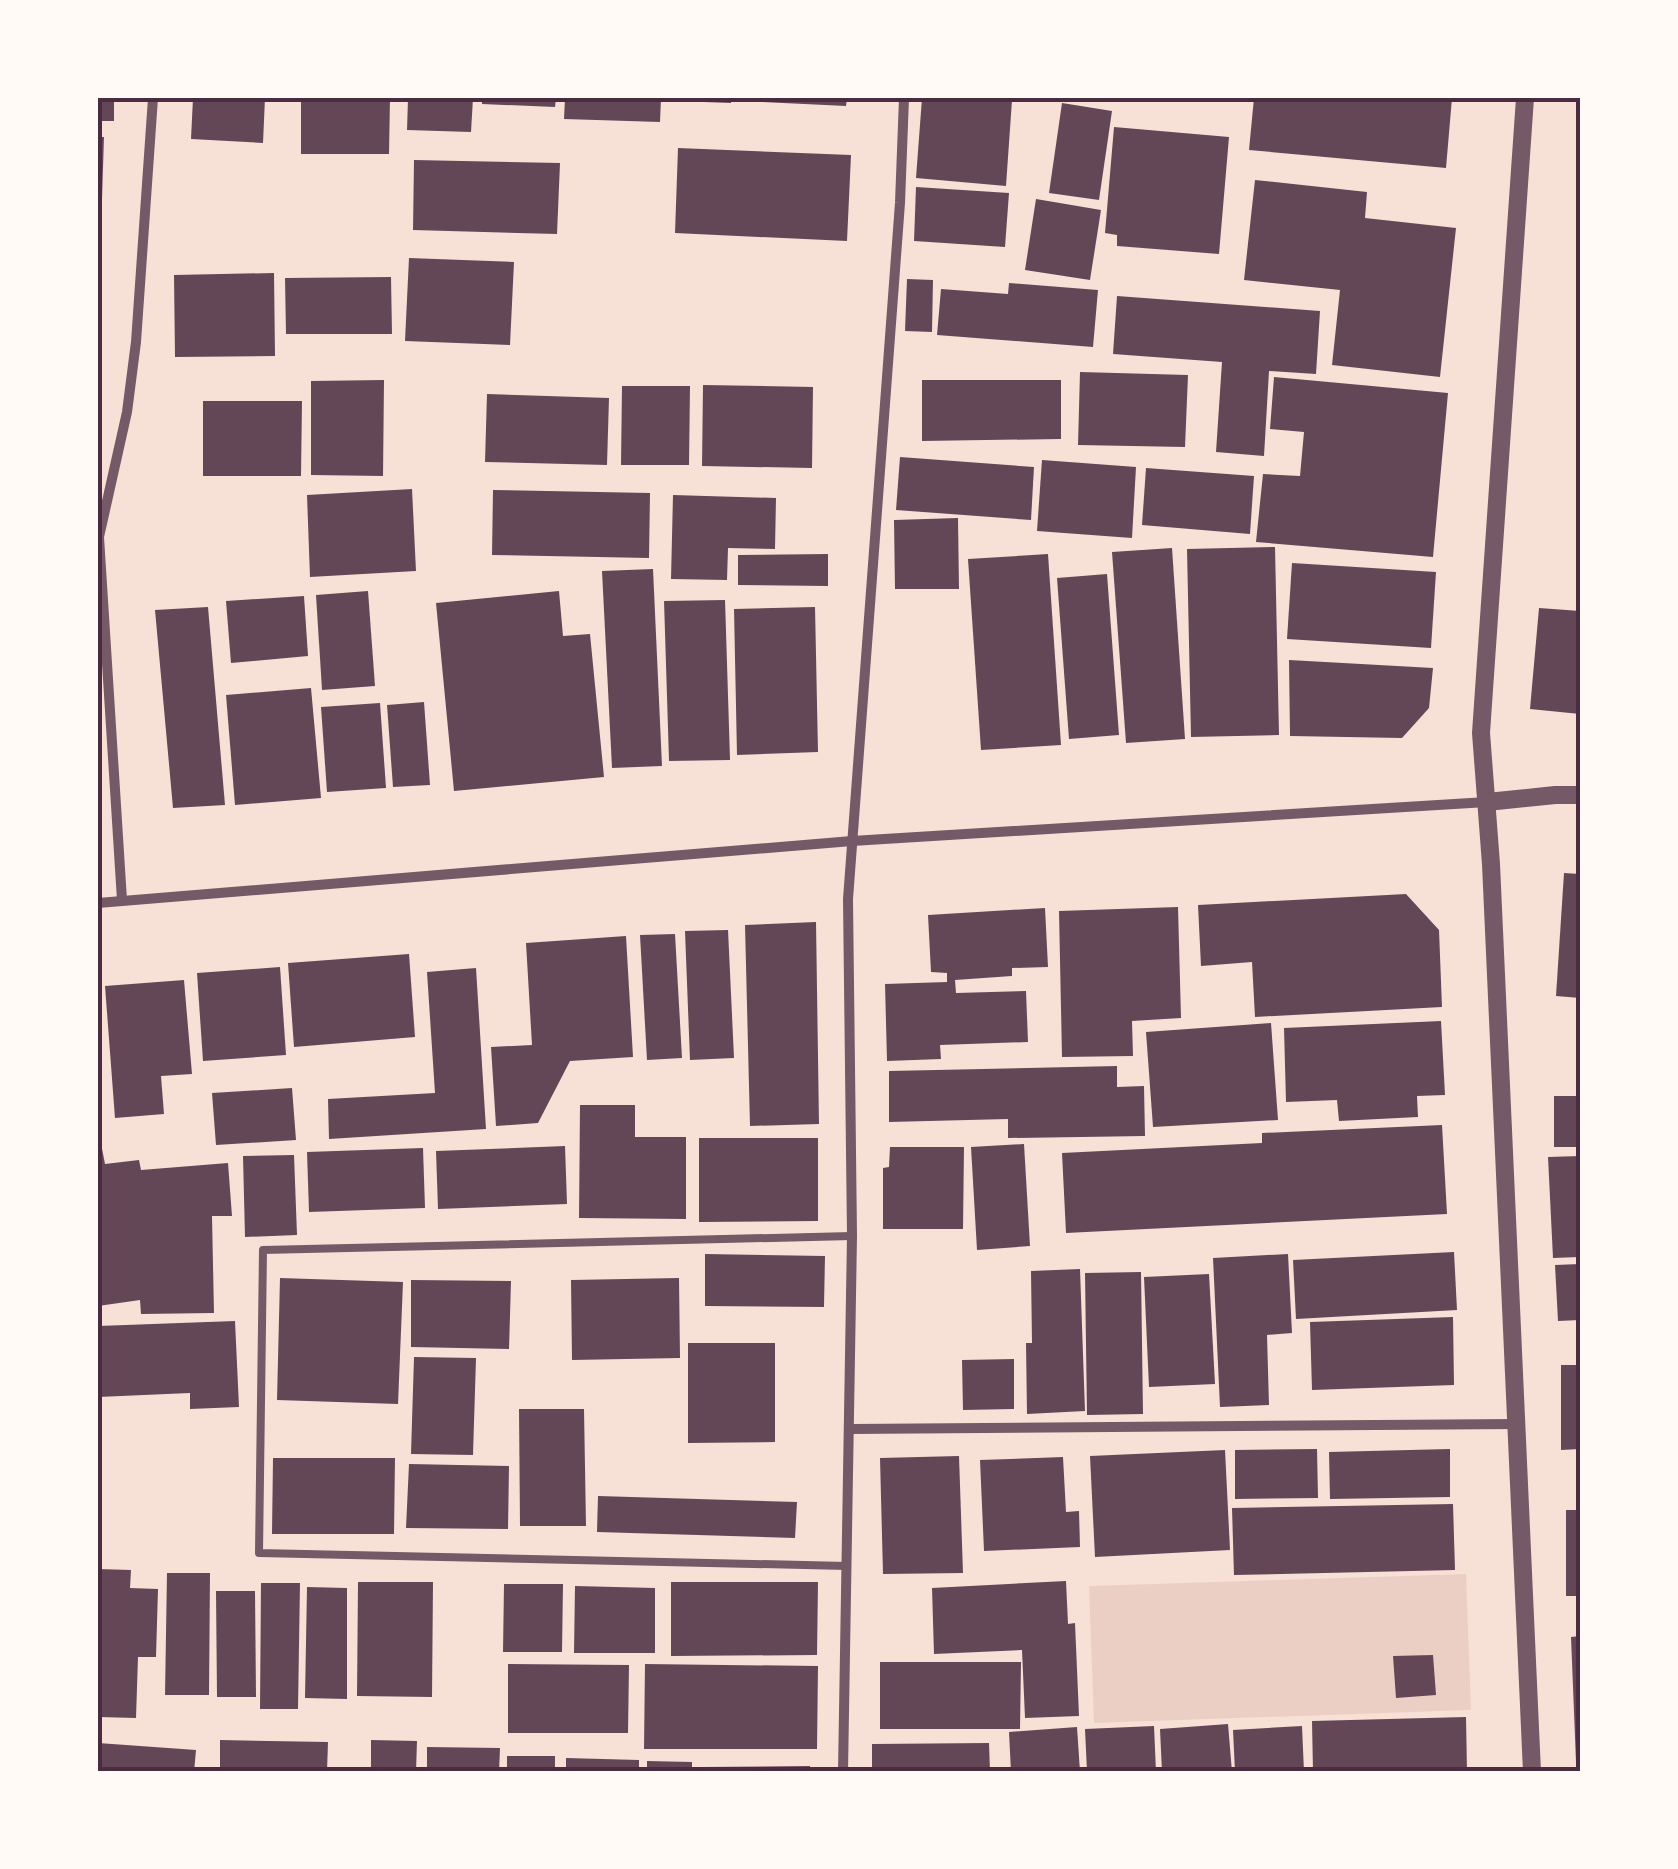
<svg xmlns="http://www.w3.org/2000/svg" width="1678" height="1869" font-family="Poppins,sans-serif">
<style>
.green{fill:#ebcfc5}
.building{fill:#644757}
.lines{fill:none;stroke-linecap:round;stroke-linejoin:round}
.service{stroke:#755966;stroke-width:8}
.minor{stroke:#755966;stroke-width:10}
.tertiary{stroke:#755966;stroke-width:18}
.neatline{fill:none;stroke:#4a2c40;stroke-width:4}
</style>
<rect width="100%" height="100%" fill="#f7e1d7"/>
<polygon class="green" points="1466,1574 1471,1710 1094,1723 1089,1586"/>
<g class="building">
<rect x="98" y="98" width="16" height="23"/>
<polygon points="193,98 265,98 263,143 191,139"/>
<polygon points="301,98 390,98 389,154 301,154"/>
<polygon points="408,98 473,98 471,132 407,130"/>
<polygon points="482,98 556,98 555,107 482,104"/>
<polygon points="565,98 661,98 660,122 564,119"/>
<polygon points="676,98 731,98 731,103 676,101"/>
<polygon points="742,98 847,98 846,106 742,101"/>
<polygon points="922,98 1012,100 1006,186 916,178"/>
<polygon points="1254,98 1452,98 1446,168 1249,150"/>
<polygon points="1062,103 1112,111 1099,200 1049,193"/>
<polygon points="1114,127 1229,137 1219,254 1117,246 1117,235 1105,233"/>
<polygon points="98,137 104,137 102,199 98,199"/>
<polygon points="678,148 851,155 847,241 675,233"/>
<polygon points="414,160 560,163 557,234 413,230"/>
<polygon points="1255,180 1367,192 1365,218 1456,228 1440,377 1332,365 1340,290 1244,280"/>
<polygon points="916,187 1009,193 1005,247 914,241"/>
<polygon points="1036,199 1101,210 1090,280 1025,270"/>
<polygon points="409,258 514,262 510,345 405,341"/>
<polygon points="274,273 275,356 175,357 174,275"/>
<polygon points="391,277 392,334 286,334 285,278"/>
<polygon points="907,279 933,280 932,332 905,331"/>
<polygon points="1009,283 1098,290 1093,347 937,335 941,289 1008,294"/>
<polygon points="1117,296 1320,311 1316,374 1269,371 1264,456 1216,452 1222,362 1113,354"/>
<polygon points="1080,372 1188,375 1185,447 1078,445"/>
<polygon points="1274,377 1448,393 1433,557 1256,542 1263,474 1300,476 1304,432 1270,429"/>
<polygon points="384,380 383,476 311,475 311,381"/>
<polygon points="922,380 1061,380 1061,439 922,441"/>
<polygon points="703,385 813,387 812,468 702,466"/>
<polygon points="622,386 690,386 689,465 621,465"/>
<polygon points="487,394 609,398 607,465 485,462"/>
<polygon points="203,401 302,401 301,476 203,476"/>
<polygon points="900,457 1034,467 1031,520 896,510"/>
<polygon points="1042,460 1136,467 1132,538 1037,531"/>
<polygon points="1146,468 1254,476 1250,534 1142,525"/>
<polygon points="412,489 416,571 310,577 307,495"/>
<polygon points="493,490 650,493 649,558 492,555"/>
<polygon points="673,495 776,498 775,549 728,548 727,580 671,579"/>
<polygon points="958,518 959,589 895,589 894,520"/>
<polygon points="1275,547 1279,735 1191,737 1187,549"/>
<polygon points="1172,548 1185,739 1126,743 1112,552"/>
<polygon points="828,554 828,586 738,585 738,555"/>
<polygon points="1048,554 1061,745 981,750 968,559"/>
<polygon points="1292,563 1436,572 1431,648 1287,639"/>
<polygon points="653,569 662,766 612,768 602,571"/>
<polygon points="1107,574 1119,735 1069,739 1057,578"/>
<polygon points="368,591 375,686 322,690 316,595"/>
<polygon points="559,591 563,636 590,634 604,777 454,791 436,603"/>
<polygon points="304,596 308,656 231,663 226,601"/>
<polygon points="725,600 730,760 669,761 664,601"/>
<polygon points="208,607 225,805 173,808 155,610"/>
<polygon points="815,607 818,752 737,755 734,609"/>
<polygon points="1539,608 1580,611 1580,714 1530,709"/>
<polygon points="1289,660 1433,668 1429,708 1402,738 1290,736"/>
<polygon points="311,688 321,798 235,805 226,695"/>
<polygon points="424,702 430,785 393,787 387,705"/>
<polygon points="380,703 386,788 327,792 321,707"/>
<polygon points="1564,873 1580,874 1580,998 1556,996"/>
<polygon points="1406,894 1439,930 1442,1007 1255,1017 1252,962 1201,966 1198,905"/>
<polygon points="1178,907 1181,1018 1132,1021 1133,1056 1062,1057 1059,911"/>
<polygon points="1045,908 1048,967 1012,968 1012,976 955,980 956,993 1026,991 1028,1042 940,1045 941,1059 887,1061 885,984 947,982 947,973 931,972 928,915"/>
<polygon points="816,922 819,1124 750,1126 745,925"/>
<polygon points="728,930 734,1058 690,1060 685,931"/>
<polygon points="675,934 682,1058 647,1060 640,935"/>
<polygon points="626,936 633,1057 570,1061 538,1123 496,1126 491,1047 532,1045 526,943"/>
<polygon points="409,954 415,1037 294,1047 288,963"/>
<polygon points="280,967 286,1055 203,1061 197,973"/>
<polygon points="476,968 486,1129 329,1139 328,1099 435,1093 427,972"/>
<polygon points="184,980 192,1074 161,1076 164,1114 115,1118 105,986"/>
<polygon points="1441,1021 1445,1095 1417,1096 1418,1117 1339,1121 1337,1100 1286,1102 1284,1028"/>
<polygon points="1271,1023 1278,1120 1153,1127 1146,1032"/>
<polygon points="1117,1066 1117,1087 1144,1086 1145,1136 1008,1138 1008,1119 889,1122 889,1071"/>
<polygon points="292,1088 296,1140 216,1145 212,1093"/>
<rect x="1554" y="1096" width="26" height="51"/>
<polygon points="580,1105 635,1105 635,1137 686,1137 686,1219 579,1218"/>
<polygon points="1442,1125 1447,1214 1066,1233 1062,1153 1262,1143 1262,1133"/>
<polygon points="98,1133 99,1133 105,1164 139,1160 141,1170 228,1163 232,1216 212,1216 214,1313 141,1314 140,1300 98,1306"/>
<polygon points="699,1138 818,1138 818,1221 699,1222"/>
<polygon points="1024,1144 1030,1246 977,1250 971,1147"/>
<polygon points="565,1146 567,1204 438,1209 436,1151"/>
<polygon points="890,1147 964,1147 963,1229 883,1229 883,1168 889,1167"/>
<polygon points="423,1148 425,1208 309,1212 307,1152"/>
<polygon points="294,1155 297,1235 245,1237 243,1156"/>
<polygon points="1580,1156 1580,1257 1553,1258 1548,1157"/>
<polygon points="1454,1252 1457,1310 1296,1319 1293,1260"/>
<polygon points="705,1254 825,1256 824,1307 705,1306"/>
<polygon points="1288,1254 1292,1333 1267,1335 1269,1405 1220,1407 1213,1258"/>
<polygon points="1580,1264 1580,1320 1558,1321 1555,1265"/>
<polygon points="1080,1269 1085,1411 1027,1414 1026,1343 1032,1343 1031,1271"/>
<polygon points="1141,1272 1143,1414 1087,1415 1085,1273"/>
<polygon points="1209,1274 1215,1384 1149,1387 1144,1277"/>
<polygon points="280,1278 403,1282 398,1404 277,1400"/>
<polygon points="679,1278 680,1358 572,1360 571,1280"/>
<polygon points="411,1280 511,1281 509,1349 411,1347"/>
<polygon points="1453,1317 1454,1385 1312,1390 1310,1322"/>
<polygon points="235,1321 239,1407 190,1409 190,1393 98,1397 98,1326"/>
<polygon points="688,1343 775,1343 775,1442 688,1443"/>
<polygon points="414,1357 476,1358 473,1455 411,1454"/>
<polygon points="1014,1359 1014,1409 963,1410 962,1360"/>
<polygon points="1561,1365 1580,1365 1580,1449 1561,1450"/>
<polygon points="519,1409 584,1409 586,1526 520,1526"/>
<polygon points="1317,1449 1318,1498 1235,1499 1235,1450"/>
<polygon points="1450,1449 1450,1497 1330,1499 1329,1452"/>
<polygon points="1225,1450 1230,1550 1095,1557 1090,1456"/>
<polygon points="959,1456 963,1573 883,1574 880,1458"/>
<polygon points="1063,1457 1066,1512 1079,1511 1080,1547 984,1551 980,1460"/>
<polygon points="273,1458 395,1458 394,1534 272,1534"/>
<polygon points="409,1464 509,1466 508,1529 406,1528"/>
<polygon points="598,1496 797,1502 795,1538 597,1532"/>
<polygon points="1453,1504 1455,1570 1234,1575 1232,1508"/>
<rect x="1566" y="1510" width="14" height="86"/>
<polygon points="98,1569 131,1570 130,1588 158,1589 156,1657 138,1657 136,1718 98,1717"/>
<polygon points="167,1573 210,1573 209,1695 165,1695"/>
<polygon points="1066,1581 1068,1624 1075,1623 1079,1716 1025,1718 1022,1650 934,1654 932,1588"/>
<polygon points="358,1582 433,1582 432,1697 357,1696"/>
<polygon points="671,1582 818,1582 817,1655 671,1656"/>
<polygon points="261,1583 300,1583 298,1709 260,1709"/>
<polygon points="504,1584 563,1584 562,1652 503,1652"/>
<polygon points="575,1586 655,1588 655,1653 574,1653"/>
<polygon points="307,1587 347,1588 347,1699 305,1698"/>
<polygon points="216,1591 255,1591 256,1697 217,1697"/>
<polygon points="1580,1636 1580,1762 1576,1762 1571,1637"/>
<polygon points="1433,1655 1436,1695 1396,1698 1393,1656"/>
<polygon points="880,1662 1021,1662 1020,1729 880,1729"/>
<polygon points="508,1664 629,1665 628,1733 508,1733"/>
<polygon points="645,1664 818,1666 817,1749 644,1749"/>
<polygon points="1466,1717 1467,1772 1313,1772 1312,1721"/>
<polygon points="1228,1724 1232,1772 1162,1772 1160,1729"/>
<polygon points="1154,1726 1156,1772 1087,1772 1085,1729"/>
<polygon points="1302,1726 1304,1772 1235,1772 1233,1730"/>
<polygon points="1077,1727 1080,1772 1011,1772 1009,1732"/>
<polygon points="220,1740 328,1742 327,1772 220,1772"/>
<polygon points="371,1740 417,1741 416,1772 371,1772"/>
<polygon points="98,1743 196,1750 194,1772 98,1772"/>
<polygon points="989,1743 990,1772 872,1772 872,1744"/>
<polygon points="427,1747 500,1748 499,1772 427,1772"/>
<rect x="507" y="1756" width="48" height="16"/>
<polygon points="566,1758 639,1760 639,1772 566,1772"/>
<polygon points="647,1761 692,1762 692,1772 647,1772"/>
<polygon points="810,1766 810,1772 703,1772 703,1767"/>
</g>
<g class="lines">
<polyline class="service" points="847,1566 259,1553 263,1250 852,1236"/>
<g class="minor">
<polyline points="122,900 99,537 127,412 136,342 153,98"/>
<polyline points="98,903 852,841 1487,802"/>
<polyline points="850,1429 1517,1424"/>
<polyline points="843,1772 852,1236 848,899 900,203 904,98"/>
</g>
<g class="tertiary">
<polyline points="1525,98 1481,733 1491,864 1532,1772"/>
<polyline points="1487,802 1555,795 1580,795"/>
</g>
</g>
<rect width="1678" height="1869" fill="none" stroke="#fffaf5" stroke-width="200"/>
<rect x="100" y="100" width="1478" height="1669" class="neatline"/>
</svg>
